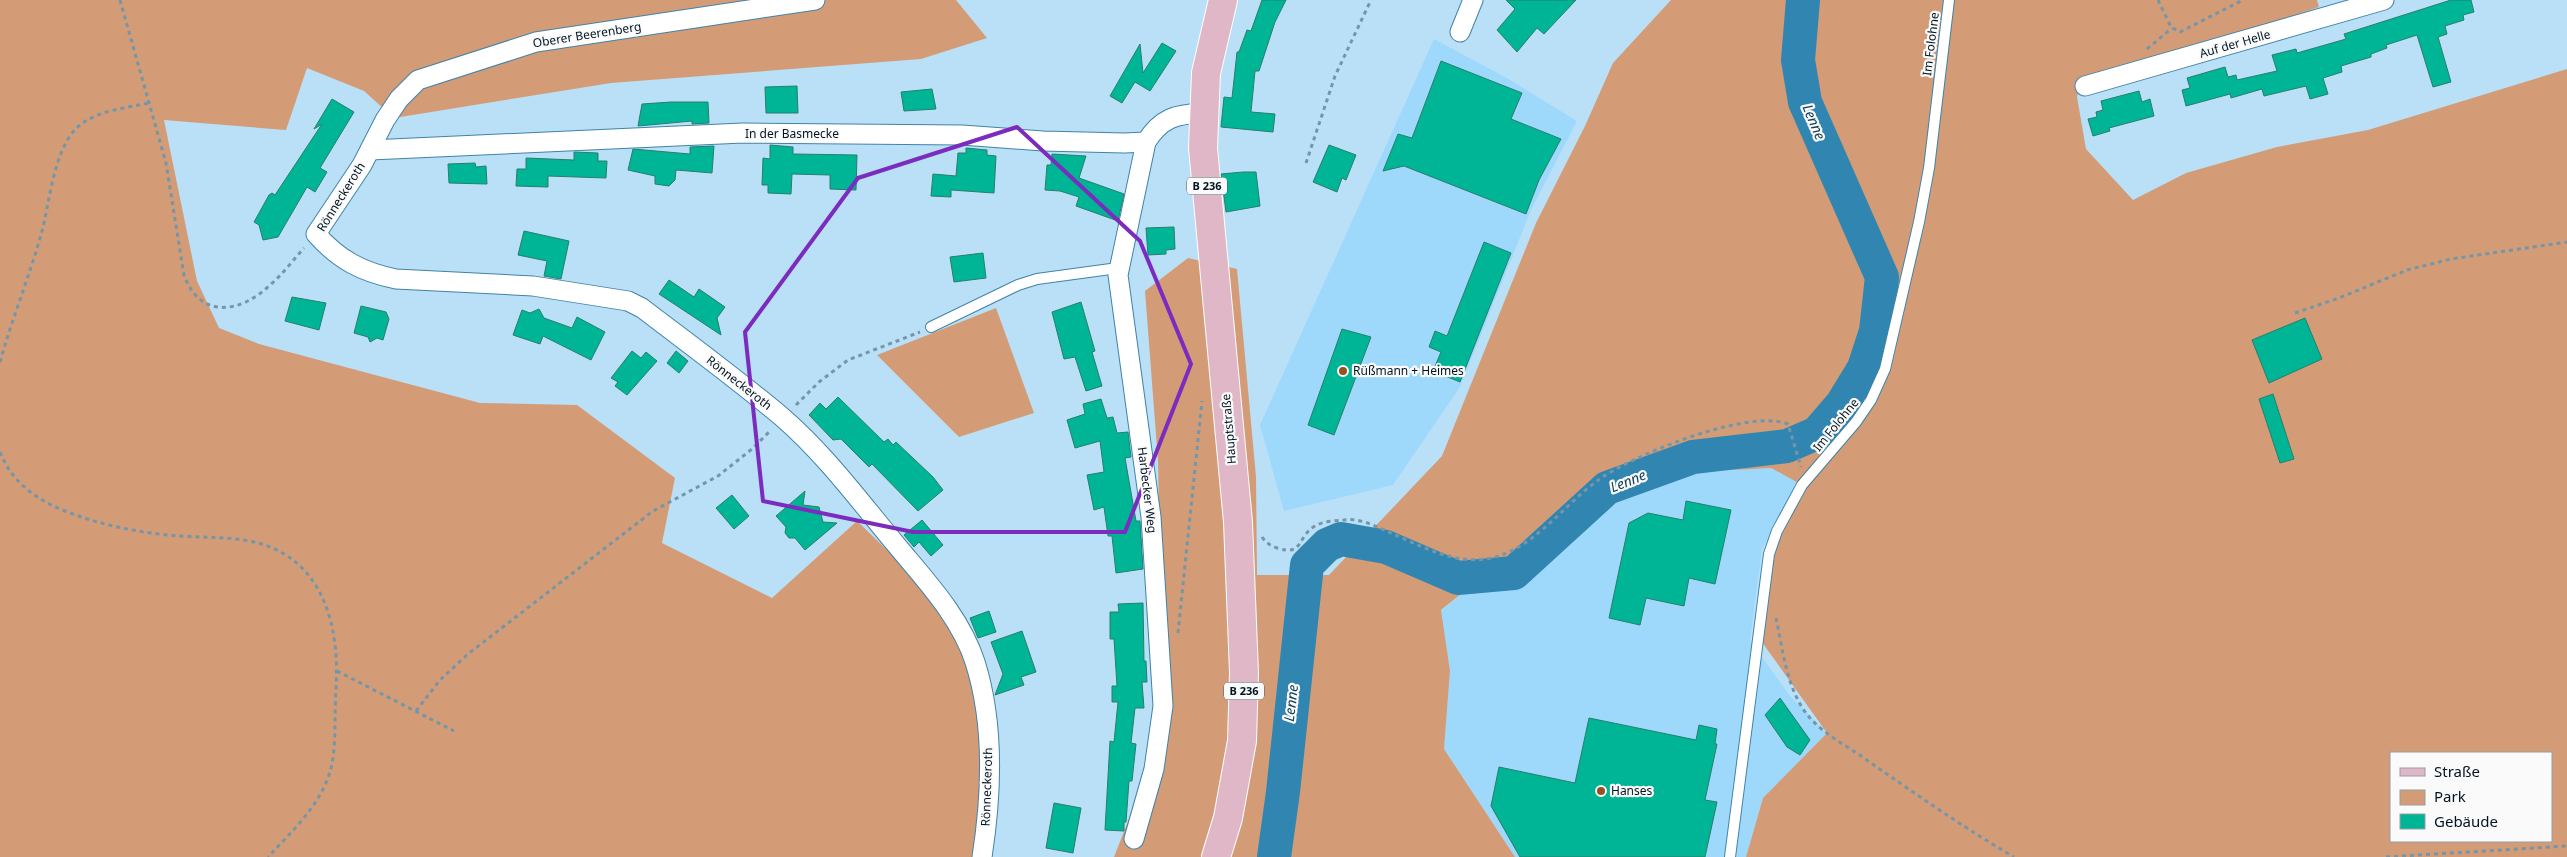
<svg xmlns="http://www.w3.org/2000/svg" width="2567" height="857" font-family="'Noto Sans',sans-serif">
<style>
.built{fill:#9ed9fc}
.green{fill:#d39c76;fill-rule:evenodd}
.lines{fill:none;stroke-linecap:round;stroke-linejoin:round}
.river{stroke:#3186b1;stroke-width:34}
.building{fill:#00b496;stroke:#287e6b}
.service-casing{stroke:#4183a7;stroke-width:12}
.minor-casing{stroke:#4183a7;stroke-width:21}
.primary-casing{stroke:#fff;stroke-width:30}
.path{stroke:#7595a9;stroke-width:3;stroke-dasharray:4 4;stroke-linecap:butt}
.service{stroke:#fff;stroke-width:10}
.minor{stroke:#fff;stroke-width:19}
.primary{stroke:#e0b7c7;stroke-width:28}
.marked{fill:none;stroke:#7b2cbf;stroke-width:4;stroke-linejoin:round}
.poi-dot{fill:#94521f;stroke:#fafafa;stroke-width:2}
.labels{text-anchor:middle;stroke-width:4.5;stroke-linejoin:round;paint-order:stroke}
.shield{fill:#fafafa;stroke:#4b5a64;stroke-width:1}
.shield-label{font-size:11px;font-weight:bold;fill:#001523}
.street-label{font-size:12px;fill:#001523;stroke:#fafafa}
.poi-label{font-size:12px;fill:#001523;stroke:#fafafa;text-anchor:start}
.water-label{font-size:14px;font-style:italic;fill:#0f3e56;stroke:#fafafa}
</style>
<rect width="100%" height="100%" fill="#b9e0f7"/>
<g class="built">
<polygon points="1434,39 1507,78 1577,121 1531,210 1460,387 1393,485 1284,511 1260,425"/>
<polygon points="1771,468 1802,485 1762,549 1750,640 1790,696 1827,733 1763,798 1746,857 1515,857 1444,749 1450,671 1441,611 1609,475"/>
</g>
<g class="green">
<polygon points="0,0 956,0 987,38 921,59 611,83 394,118 364,91 307,68 286,130 164,120 197,281 219,328 259,344 480,403 577,405 675,478 662,543 772,598 857,521 914,576 953,629 972,661 984,728 984,801 973,857 0,857"/>
<path d="M1671 0H2317L2319 7 2202 46 2081 79 2077 97 2086 149 2133 200 2186 173 2277 147 2368 130 2567 69V857H1746L1763 798 1827 733 1759 638 1774 549 1832 438 1802 485 1771 468 1609 476 1441 610 1450 671 1444 749 1515 857H1114L1135 803 1163 706 1158 461 1145 291 1188 258 1237 269 1256 477 1257 575H1329L1442 456 1536 223 1585 126 1613 63ZM2391 753H2551V841H2391Z"/>
<polygon points="996,308 1034,413 959,437 877,355"/>
</g>
<g class="lines">
<polyline class="river" points="1274,857 1283,792 1307,565 1327,545 1341,539 1386,547 1458,578 1514,573 1607,488 1693,457 1787,446 1817,433 1842,404 1864,368 1876,331 1882,277 1805,102 1798,60 1803,0"/>
</g>
<g class="building">
<polygon points="1262,0 1286,0 1275,22 1259,71 1255,71 1251,112 1275,114 1273,132 1221,127 1224,97 1232,98 1237,52 1239,52 1247,30 1251,31"/>
<polygon points="1506,0 1576,0 1544,34 1537,28 1517,52 1497,30 1515,9"/>
<polygon points="2451,0 2471,0 2474,12 2463,15 2464,20 2445,26 2447,34 2438,37 2451,82 2433,87 2417,35 2386,45 2387,48 2371,54 2371,57 2341,66 2342,72 2323,78 2328,94 2310,99 2306,86 2264,96 2262,89 2231,98 2230,94 2186,106 2182,90 2190,88 2187,78 2225,67 2228,77 2236,75 2237,80 2277,71 2272,55 2296,49 2297,53 2346,39 2344,34"/>
<polygon points="1162,43 1176,51 1150,91 1135,82 1122,103 1110,96 1140,44 1143,73"/>
<polygon points="1441,61 1522,93 1511,119 1561,139 1539,180 1526,214 1404,166 1383,171 1398,134 1412,138"/>
<polygon points="797,86 798,113 766,113 765,87"/>
<polygon points="932,89 936,109 904,111 901,92"/>
<polygon points="2139,91 2142,102 2150,99 2154,116 2109,128 2110,131 2093,136 2088,119 2097,117 2096,112 2103,110 2101,101"/>
<polygon points="332,99 354,112 320,168 327,172 315,192 307,187 278,237 263,240 259,225 254,222 269,195 272,193 275,195 322,124 314,129"/>
<polygon points="671,102 708,102 709,123 692,124 692,121 638,126 642,104"/>
<polygon points="770,145 793,147 793,154 857,155 856,190 830,189 830,175 792,174 791,194 768,193 768,185 762,185 763,158 770,159"/>
<polygon points="1329,145 1356,155 1346,180 1342,178 1337,192 1313,182"/>
<polygon points="714,146 712,173 676,170 675,180 669,186 655,184 655,176 628,170 633,149 690,154 690,147"/>
<polygon points="966,148 987,150 987,155 996,156 994,193 951,190 951,197 931,196 933,174 956,176 958,153 966,153"/>
<polygon points="574,152 598,153 598,161 607,161 606,178 548,176 548,187 516,186 517,169 526,169 526,158 574,160"/>
<polygon points="1052,154 1086,156 1079,178 1124,194 1118,221 1076,206 1079,197 1060,191 1045,190 1047,165 1051,165"/>
<polygon points="475,163 476,167 486,166 487,184 449,183 448,164"/>
<polygon points="1243,172 1256,172 1260,206 1226,212 1221,174"/>
<polygon points="1174,227 1175,249 1166,250 1166,254 1148,255 1146,228"/>
<polygon points="524,231 569,241 561,279 544,276 547,261 518,255"/>
<polygon points="1484,242 1511,253 1460,382 1433,371 1441,352 1429,347 1435,331 1447,336"/>
<polygon points="983,253 986,278 954,282 950,257"/>
<polygon points="669,280 694,297 699,289 725,307 717,318 721,335 659,294"/>
<polygon points="292,297 326,303 319,330 285,321"/>
<polygon points="1081,302 1095,351 1092,352 1102,386 1086,391 1075,357 1064,359 1052,312"/>
<polygon points="361,306 386,312 389,319 383,340 377,338 370,342 368,337 354,333"/>
<polygon points="539,309 544,318 572,328 577,317 605,332 591,360 543,336 540,344 513,335 522,310 530,313"/>
<polygon points="2305,318 2322,359 2269,383 2252,340"/>
<polygon points="1342,329 1371,337 1334,435 1308,425"/>
<polygon points="632,351 641,358 646,352 657,361 627,395 615,386 618,382 611,378"/>
<polygon points="676,351 688,361 679,373 667,363"/>
<polygon points="2273,394 2294,459 2280,463 2259,399"/>
<polygon points="838,397 884,442 888,439 893,445 896,442 933,477 943,490 918,511 872,464 869,467 841,439 833,440 809,415 820,403 826,409"/>
<polygon points="1101,399 1107,418 1113,417 1117,433 1128,432 1131,457 1125,458 1136,521 1140,521 1143,569 1116,573 1112,536 1108,536 1104,507 1094,510 1087,475 1104,472 1100,441 1075,448 1067,420 1085,414 1083,404"/>
<polygon points="805,491 803,505 819,507 823,522 837,523 805,550 795,538 789,538 785,533 786,527 776,516"/>
<polygon points="732,495 749,516 734,529 716,508"/>
<polygon points="1686,501 1731,510 1715,584 1689,578 1684,606 1646,598 1640,625 1609,618 1629,523 1648,513 1683,520"/>
<polygon points="922,520 943,545 931,556 919,542 914,547 904,535"/>
<polygon points="1143,603 1144,661 1146,661 1147,682 1142,682 1144,708 1135,708 1131,743 1136,744 1132,781 1129,781 1126,822 1124,822 1124,831 1105,830 1110,741 1114,742 1118,702 1112,702 1112,686 1117,686 1114,639 1110,639 1110,612 1119,612 1118,604"/>
<polygon points="989,611 996,632 978,638 970,618"/>
<polygon points="1022,631 1036,672 1021,677 1024,685 995,695 1003,674 991,642"/>
<polygon points="1780,698 1810,740 1800,755 1787,747 1765,715"/>
<polygon points="1589,718 1696,740 1699,725 1717,729 1715,744 1717,744 1705,800 1717,802 1705,857 1520,857 1491,806 1499,767 1575,783"/>
<polygon points="1054,803 1081,808 1073,853 1046,848"/>
</g>
<g class="lines">
<g class="service-casing">
<g id="service">
<polyline points="931,327 1018,285 1037,279 1118,268"/>
<polyline points="1730,857 1769,554 1777,531 1802,485 1856,422 1871,400 1885,369 1919,222 1929,168 1949,0"/>
</g>
</g>
<g class="minor-casing">
<g id="minor">
<path d="M815 0 536 42 418 80 399 99 385 120 362 165 316 234C339 260 362 272 396 279L533 286 628 301 642 308C689 344 737 379 782 417 826 455 861 503 898 547 927 582 961 618 975 662 995 725 992 793 982 857"/>
<polyline points="1460,32 1473,0"/>
<polyline points="2085,86 2384,0"/>
<polyline points="370,150 743,133 962,135 1043,141 1124,143 1146,142"/>
<path d="M1134 839 1154 769 1163 706 1151 517 1118 275 1146 142C1161 118 1176 114 1203 113"/>
</g>
</g>
<g class="primary-casing">
<polyline id="primary" points="1216,857 1228,818 1242,741 1244,673 1238,522 1203,148 1206,73 1223,0"/>
</g>
<g class="path">
<path d="M120 0 166 163 184 275C200 320 241 313 270 285 283 274 293 260 304 248"/>
<polyline points="2158,0 2171,27 2180,32 2243,0"/>
<polyline points="2147,49 2172,28"/>
<polyline points="1306,163 1335,76 1371,0"/>
<polyline points="2295,313 2339,298 2407,270 2451,259 2567,242"/>
<path d="M0 362C12 319 29 277 41 235 50 203 53 147 80 125 99 110 126 108 149 103"/>
<polyline points="796,405 819,382 848,360 920,332"/>
<path d="M0 452C12 482 35 499 65 511 98 524 131 531 167 535 194 538 223 536 250 541 323 556 340 625 336 689 334 715 337 743 331 768 322 804 292 831 268 857"/>
<path d="M1262 537C1266 543 1271 546 1277 548 1304 557 1297 536 1315 526 1323 521 1335 521 1344 520 1358 518 1371 524 1384 530 1418 544 1457 568 1495 557 1537 545 1563 506 1597 481 1630 456 1748 408 1788 424L1801 467"/>
<path d="M1776 618C1783 651 1787 692 1810 718 1825 735 1849 747 1868 761 1916 794 1964 828 2014 857"/>
<polyline points="1178,633 1202,401"/>
<polyline points="337,671 454,731"/>
<polyline points="416,711 440,680 468,654 653,511 718,476 752,449 770,431"/>
<polyline points="2386,857 2567,846"/>
</g>
<use href="#service" class="service"/>
<use href="#minor" class="minor"/>
<use href="#primary" class="primary"/>
</g>
<path class="marked" d="M1017 127 1140 241 1191 364 1125 532H913L763 501 745 332 858 178Z"/>
<g class="poi-dot">
<circle cx="1343" cy="371" r="5"/>
<circle cx="1601" cy="791" r="5"/>
</g>
<g class="labels">
<g class="shield">
<rect x="1187" y="177.5" width="40" height="17" rx="4"/>
<rect x="1224" y="682.5" width="40" height="17" rx="4"/>
</g>
<g class="shield-label">
<text x="1207" y="190">B 236</text>
<text x="1244" y="695">B 236</text>
</g>
<g class="street-label">
<text transform="translate(587 35) rotate(-9)" y="4">Oberer Beerenberg</text>
<text transform="translate(1931 44) rotate(-83)" y="4">Im Folohne</text>
<text transform="translate(2235 44) rotate(-16)" y="4">Auf der Helle</text>
<text x="792" y="138">In der Basmecke</text>
<text transform="translate(341 197) rotate(-58)" y="4">Rönneckeroth</text>
<text transform="translate(739 383) rotate(38)" y="4">Rönneckeroth</text>
<text transform="translate(1836 425) rotate(-51)" y="4">Im Folohne</text>
<text transform="translate(1229 429) rotate(-95)" y="4">Hauptstraße</text>
<text transform="translate(1147 490) rotate(83)" y="4">Harbecker Weg</text>
<text transform="translate(987 787) rotate(-88)" y="4">Rönneckeroth</text>
</g>
<g class="poi-label">
<text x="1353" y="375">Rüßmann + Heimes</text>
<text x="1611" y="795">Hanses</text>
</g>
<g class="water-label">
<text transform="translate(1814 122) rotate(67)" y="5">Lenne</text>
<text transform="translate(1628 481) rotate(-22)" y="5">Lenne</text>
<text transform="translate(1291 703) rotate(-83)" y="5">Lenne</text>
</g>
</g>
<rect x="2390" y="752" width="162" height="90" fill="#fafafa" stroke="#969ea4"/>
<rect x="2400" y="768" width="25" height="8" fill="#e0b7c7" stroke="#969ea4"/>
<text x="2434" y="777" font-size="15" fill="#001523">Straße</text>
<rect x="2400" y="790" width="25" height="15" fill="#d39c76" stroke="#969ea4"/>
<text x="2434" y="802" font-size="15" fill="#001523">Park</text>
<rect x="2400" y="814" width="25" height="15" fill="#00b496" stroke="#969ea4"/>
<text x="2434" y="827" font-size="15" fill="#001523">Gebäude</text>
</svg>
